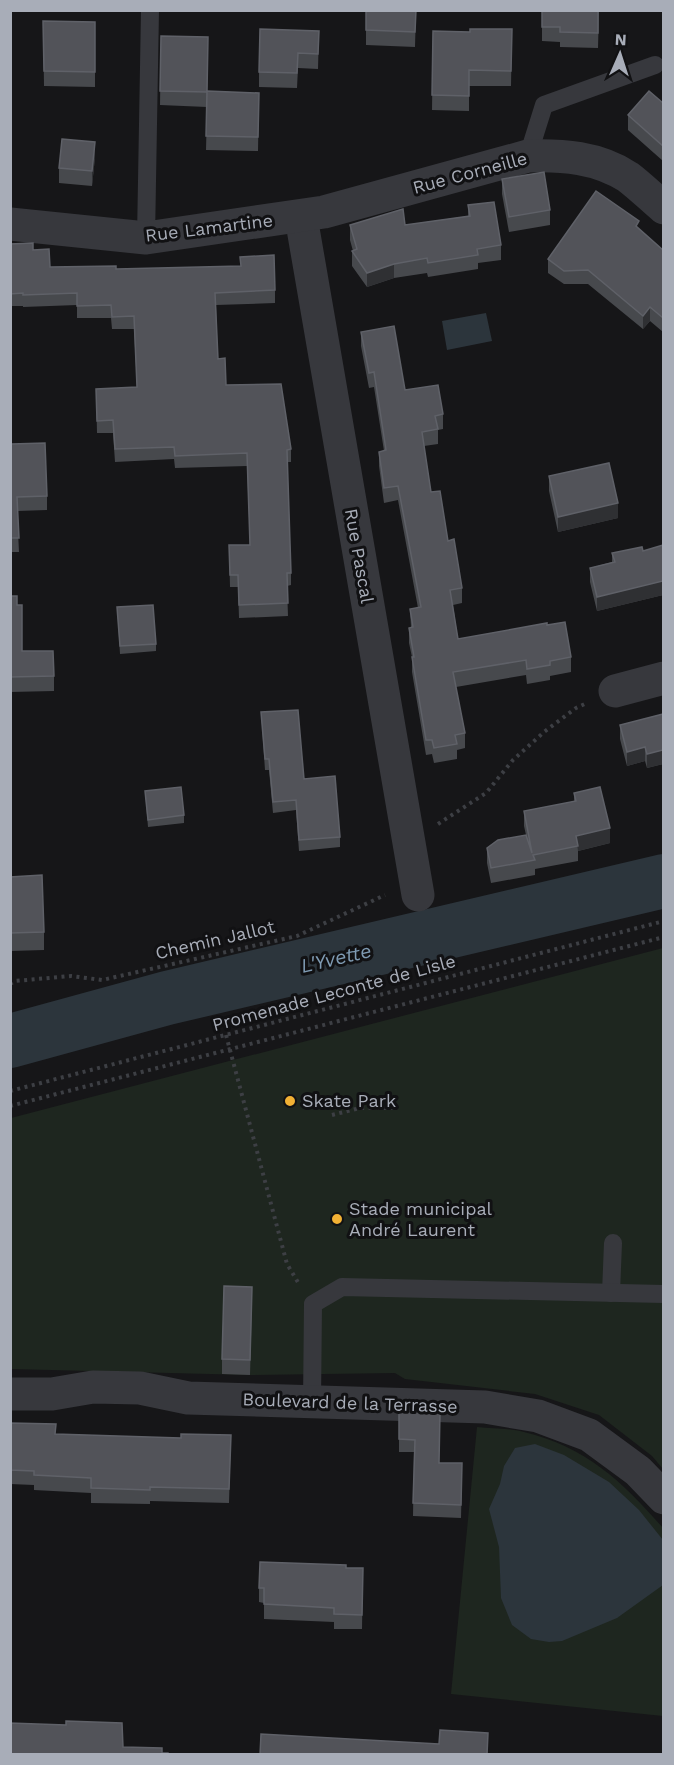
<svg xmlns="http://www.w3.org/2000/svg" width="674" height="1765" font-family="'Work Sans',sans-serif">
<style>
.green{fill:#1e261f}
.water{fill:#2c353c}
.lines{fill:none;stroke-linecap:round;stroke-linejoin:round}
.river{stroke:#2c353c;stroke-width:54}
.path{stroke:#3d3f44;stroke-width:4;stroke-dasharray:3 4.5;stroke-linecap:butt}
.service{stroke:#37383d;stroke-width:18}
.minor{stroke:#37383d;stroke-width:33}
.tertiary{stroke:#37383d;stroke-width:33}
.wall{fill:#47494d}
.shaded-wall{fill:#2f3033}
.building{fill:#525359;stroke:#5f6168;stroke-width:1.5}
.poi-dot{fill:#f2b134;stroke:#111113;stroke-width:2}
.labels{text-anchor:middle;stroke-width:6;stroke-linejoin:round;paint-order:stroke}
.street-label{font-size:18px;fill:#a8adb8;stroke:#111113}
.poi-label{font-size:18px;fill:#a8adb8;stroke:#111113;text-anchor:start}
.water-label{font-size:20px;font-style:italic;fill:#7f9bb3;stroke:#111113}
</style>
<rect width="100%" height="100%" fill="#161618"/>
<g class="green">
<polygon points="663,948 663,1469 652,1456 599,1415 535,1394 405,1379 395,1373 250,1375 11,1369 11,1118"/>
<path d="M477 1427C492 1429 509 1428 524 1432 586 1447 623 1482 663 1528V1716L451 1694Z"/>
</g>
<g class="water">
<polygon points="486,313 492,341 447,350 442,321"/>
<polygon points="535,1444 564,1455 609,1482 639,1510 663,1540 663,1585 617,1618 562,1641 549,1642 531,1639 512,1625 501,1598 499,1547 489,1509 500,1484 504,1466 515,1448"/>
</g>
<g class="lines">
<polyline class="river" points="10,1041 167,998 664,881"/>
<g class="path">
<polyline points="438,824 486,793 513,760 544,732 576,708 587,703"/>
<polyline points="10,984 15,981 71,976 102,980 297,936 385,895"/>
<polyline points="226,1035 287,1264 299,1284"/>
<polyline points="10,1091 664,921"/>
<polyline points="10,1106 664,937"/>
<polyline points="332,1115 360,1108 394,1108"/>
</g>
<g class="service">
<polyline points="528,156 544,105 655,65"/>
<polyline points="146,238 150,10"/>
<polyline points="611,1293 613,1243"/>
<polyline points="312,1403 313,1304 342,1287 664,1294"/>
</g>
<g class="minor">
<polyline points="301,217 418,895"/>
<path d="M10 224 146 238 324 212 528 156C563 155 597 157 628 177 640 186 652 198 664 208"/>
<polyline points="615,691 664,678"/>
</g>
<polyline class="tertiary" points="10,1394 52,1394 93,1387 140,1388 188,1398 485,1407 538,1416 589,1435 638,1471 664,1498"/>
</g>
<g class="wall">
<polygon points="366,10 416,10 415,47 366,45"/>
<polygon points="542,10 599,10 598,48 560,47 560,42 542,41"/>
<polygon points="43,21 95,22 95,87 44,86"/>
<polygon points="512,29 511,86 469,86 469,111 432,110 433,31 470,32"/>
<polygon points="319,31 318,69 298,68 297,88 259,87 259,72"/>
<polygon points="161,36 207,91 259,93 258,151 206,150 207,107 160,105"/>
<polygon points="663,103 663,161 628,130 628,115"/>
<polygon points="95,157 92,186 59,183 59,168"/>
<polygon points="502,179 550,210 550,225 509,232 502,194"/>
<polygon points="468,205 501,245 501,260 478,263 478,269 428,277 427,273 394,278 367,287 352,266 352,251 353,251 350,240 350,225 405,225 468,216"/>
<polygon points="639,229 663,250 663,332 650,321 643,329 588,284 564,284 548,273 548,259"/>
<polygon points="10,244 33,250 50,267 116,269 275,290 275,303 216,305 218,359 226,385 291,449 291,462 287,462 291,573 291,585 287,586 288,616 239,618 238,587 230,587 229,545 250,545 247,466 175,468 174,459 115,462 113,433 97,433 96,389 137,387 134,329 112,329 111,318 77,318 77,305 23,307 23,306 10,306"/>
<polygon points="361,332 405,390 443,414 443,429 438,430 438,444 424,446 431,492 448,541 462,588 462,603 453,605 458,639 547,625 571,657 571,672 550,676 550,680 527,684 526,675 456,687 465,733 465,748 457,750 457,759 434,763 432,754 426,755 412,672 412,657 409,643 409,628 411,627 410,609 418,608 398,500 384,503 379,466 379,452 384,451 374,387 369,388 361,346"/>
<polygon points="10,427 11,444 47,496 47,510 17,511 19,552 10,552"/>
<polygon points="549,476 618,518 558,532 549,491"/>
<polygon points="663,545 663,595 597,611 590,582 590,568 612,562 612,553 643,551"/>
<polygon points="10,596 17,605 22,651 54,676 54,691 10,692"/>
<polygon points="117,607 156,644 156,651 120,654"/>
<polygon points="261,712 340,837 340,847 299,851 296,810 273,813 269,770 265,770"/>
<polygon points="663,714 663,764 647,768 645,761 627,766 620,739 620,725"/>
<polygon points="145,791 184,815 184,823 148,827"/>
<polygon points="574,793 610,843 578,851 578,861 535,869 535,875 491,883 487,863 487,848 526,835 524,826 524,811 574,802"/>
<polygon points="10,877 44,932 44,950 10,951"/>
<polygon points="252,1302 250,1375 222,1374 222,1359"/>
<polygon points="399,1410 440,1463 462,1476 461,1518 413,1516 414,1452 399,1452"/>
<polygon points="10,1423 56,1434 181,1438 231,1435 229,1503 150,1501 150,1504 91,1503 91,1493 34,1490 34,1485 10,1484"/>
<polygon points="346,1568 363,1568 362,1629 334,1629 334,1622 264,1619 264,1603 259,1602 259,1588"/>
</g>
<g class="shaded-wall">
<polygon points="95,142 95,157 92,186 92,171"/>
<polygon points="394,264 394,278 367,287 367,273"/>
<polygon points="650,307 650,321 643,329 643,316"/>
<polygon points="618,503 618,518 558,532 558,517"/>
<polygon points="663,581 663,595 597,611 597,597"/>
<polygon points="645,747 645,761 627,766 627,752"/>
<polygon points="663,750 663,764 647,768 647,754"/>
<polygon points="610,828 610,843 578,851 576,836"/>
</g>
<g class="building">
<polygon points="366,10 416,10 415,32 366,30"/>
<polygon points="542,10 598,10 598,33 560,32 560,27 542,27"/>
<polygon points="43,21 95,22 95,72 44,71"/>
<polygon points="260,29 319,31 318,54 298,53 297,73 259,72"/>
<polygon points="470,29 512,29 511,71 469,70 469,96 432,95 433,31 470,32"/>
<polygon points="161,36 208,37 207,92 160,91"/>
<polygon points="207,91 259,93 258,137 206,136"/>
<polygon points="649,91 663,103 663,146 628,115"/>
<polygon points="62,139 95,142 92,171 59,168"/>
<polygon points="544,172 550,210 509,217 502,179"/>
<polygon points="596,191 639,221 636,226 663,250 663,318 650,307 643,316 588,270 564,271 548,259"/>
<polygon points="494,202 501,245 477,249 478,255 428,263 427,258 394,264 367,273 352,251 357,249 350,225 403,209 405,225 470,216 468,205"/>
<polygon points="33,243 33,250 49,249 50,267 116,266 116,269 241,266 240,257 274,255 275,290 215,293 218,359 225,358 226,385 281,384 291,449 287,450 291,573 287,573 288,603 239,605 238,575 230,575 229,545 250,545 247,453 175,456 174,447 115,449 113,420 97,421 96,389 137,387 134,316 112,317 111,305 77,306 77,293 23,295 23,293 10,294 10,244"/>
<polygon points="394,326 405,390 438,385 443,414 435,416 438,429 422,432 431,492 440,491 448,541 454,539 462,588 450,590 458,639 547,623 547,625 565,622 571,657 550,661 550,665 527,669 526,660 453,672 465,733 455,735 457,744 434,748 432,740 426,740 412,657 414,657 409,628 413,627 410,609 421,607 398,486 384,488 379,452 386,450 374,372 369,373 361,332"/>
<polygon points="10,427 11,444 45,443 47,496 17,497 19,538 10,538"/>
<polygon points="609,463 618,503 558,517 549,476"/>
<polygon points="663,545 663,581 597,597 590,568 615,562 612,553 642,547 643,551"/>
<polygon points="10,596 17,596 17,605 22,605 22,651 53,651 54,676 10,677"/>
<polygon points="153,605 156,644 120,646 117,607"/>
<polygon points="298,710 304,779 335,776 340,837 299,840 296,800 273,802 269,759 265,759 261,712"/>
<polygon points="663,714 663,750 647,754 645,747 627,752 620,725"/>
<polygon points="181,787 184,815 148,820 145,791"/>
<polygon points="600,787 610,828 576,836 578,846 533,855 535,860 491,868 487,848 498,840 526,835 532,853 524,811 576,801 574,793"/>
<polygon points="42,875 44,932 10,933 10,877"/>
<polygon points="224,1286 252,1287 250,1360 222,1359"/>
<polygon points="399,1410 440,1412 439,1463 462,1463 461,1505 413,1503 415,1440 399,1439"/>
<polygon points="10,1423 56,1424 55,1434 181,1438 181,1434 231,1435 229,1489 150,1487 150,1490 91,1488 91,1478 34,1475 34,1471 10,1470"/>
<polygon points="260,1562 346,1565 346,1568 363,1568 362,1615 334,1614 334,1608 264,1604 264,1588 259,1588"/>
<polygon points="66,1721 122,1723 123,1747 162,1748 162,1753 168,1753 168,1755 10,1755 10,1723 66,1725"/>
<polygon points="440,1730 488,1733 487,1755 260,1755 261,1734 439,1744"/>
</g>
<g class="poi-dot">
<circle cx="290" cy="1101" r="6"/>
<circle cx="337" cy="1219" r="6"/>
</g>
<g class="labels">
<g class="street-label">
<text transform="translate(470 173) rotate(-15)" y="6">Rue Corneille</text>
<text transform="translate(209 228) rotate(-7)" y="6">Rue Lamartine</text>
<text transform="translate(359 556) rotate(80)" y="6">Rue Pascal</text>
<text transform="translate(215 940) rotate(-13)" y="6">Chemin Jallot</text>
<text transform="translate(334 993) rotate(-15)" y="6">Promenade Leconte de Lisle</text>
<text transform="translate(350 1403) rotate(2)" y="6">Boulevard de la Terrasse</text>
</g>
<g class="poi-label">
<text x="302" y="1107">Skate Park</text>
<text x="349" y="1215">Stade municipal<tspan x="349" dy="21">André Laurent</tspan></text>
</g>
<g class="water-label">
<text transform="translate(336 958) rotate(-13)" y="7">L'Yvette</text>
</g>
</g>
<rect width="674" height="1765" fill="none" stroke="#a8adb8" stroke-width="24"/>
<g transform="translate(620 54) rotate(3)" stroke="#111113" stroke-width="4.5" paint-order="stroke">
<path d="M0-4.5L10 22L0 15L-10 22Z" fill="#a8adb8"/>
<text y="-9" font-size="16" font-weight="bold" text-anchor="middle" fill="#a8adb8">N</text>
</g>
</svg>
